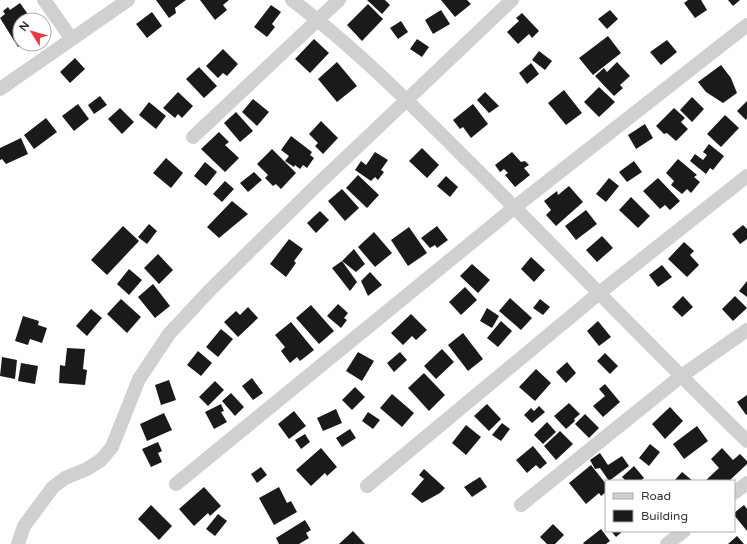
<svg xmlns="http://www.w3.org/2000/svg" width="747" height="544" font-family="'Varela Round',sans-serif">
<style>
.building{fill:#1a1a1a}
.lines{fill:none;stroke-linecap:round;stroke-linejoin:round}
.street{stroke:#d0d0d0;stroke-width:14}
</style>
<rect width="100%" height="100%" fill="#fff"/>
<g class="building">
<polygon points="156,0 186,0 175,8 176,13 169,18"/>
<polygon points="200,0 229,0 223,5 227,10 215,20"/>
<polygon points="367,0 385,0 390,5 382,14"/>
<polygon points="441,0 467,0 471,4 455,17"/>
<polygon points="688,0 701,0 707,10 695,18 684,3"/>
<polygon points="728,0 740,0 733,6"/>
<polygon points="20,3 32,20 20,20 20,44 22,44 18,47 0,18 5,14 3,11 8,7 10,10"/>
<polygon points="368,4 383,19 362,41 347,25"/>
<polygon points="271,5 281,12 272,24 275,27 267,37 254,27"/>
<polygon points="441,10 450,24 433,34 425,20"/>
<polygon points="610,10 618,19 607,29 598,19"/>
<polygon points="152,12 162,26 147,38 136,24"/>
<polygon points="522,13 539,31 532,38 529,34 518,44 507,32 519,21 516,18"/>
<polygon points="401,21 408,32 398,39 390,28"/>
<polygon points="608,36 621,53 593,75 579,58"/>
<polygon points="314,39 329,53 310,73 295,59"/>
<polygon points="417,39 429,47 422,57 410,49"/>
<polygon points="667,40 677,52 661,65 650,52"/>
<polygon points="223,49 238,64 227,76 223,73 218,78 206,66"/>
<polygon points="539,51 552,61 545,70 532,60"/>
<polygon points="75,58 85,69 70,83 60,72"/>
<polygon points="337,62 357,86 337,102 318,79"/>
<polygon points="617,62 630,76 620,85 623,88 614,96 595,76 604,68 607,72"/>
<polygon points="531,63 539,74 527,84 519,73"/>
<polygon points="721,65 731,78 737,93 723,103 706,92 698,82"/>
<polygon points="199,67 217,86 204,98 186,79"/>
<polygon points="599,87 615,102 599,117 584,102"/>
<polygon points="564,90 582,113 566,125 548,103"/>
<polygon points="178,92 193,106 182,118 178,114 175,118 163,108"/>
<polygon points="485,92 499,106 489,113 477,100"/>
<polygon points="100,96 107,105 94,114 88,105"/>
<polygon points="692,97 704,109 692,122 680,110"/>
<polygon points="253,99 269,112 257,126 242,112"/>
<polygon points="747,101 747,118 746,120 737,111"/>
<polygon points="149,102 166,116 156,129 139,115"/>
<polygon points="78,104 89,119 74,131 62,116"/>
<polygon points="473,104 488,124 471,138 463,127 460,129 453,120"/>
<polygon points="120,108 134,122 122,134 108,119"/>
<polygon points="674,108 685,118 681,122 688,129 676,141 667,133 664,134 656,126"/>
<polygon points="236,112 253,131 240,142 224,123"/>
<polygon points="725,115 739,128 721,147 707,134"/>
<polygon points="46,118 57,132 34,149 24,135"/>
<polygon points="321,121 338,138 323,154 315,146 318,143 309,134"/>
<polygon points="645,124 653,138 636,149 628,135"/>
<polygon points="219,132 229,142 225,145 239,158 225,172 201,149"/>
<polygon points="291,136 312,152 310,155 314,158 307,168 303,165 300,169 295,165 294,167 285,161 289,156 281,150"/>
<polygon points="21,138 28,154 6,164 2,159 0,160 0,148"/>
<polygon points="709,144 724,156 713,170 710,168 706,174 690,161 695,154 703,160 707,155 703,152"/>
<polygon points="422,148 439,165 427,178 409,161"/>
<polygon points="272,149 296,173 281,189 276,184 273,186 265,178 268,175 257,164"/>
<polygon points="375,152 388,160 381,170 384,172 378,180 375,177 371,181 355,170 361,161 366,165"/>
<polygon points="512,152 521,162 525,161 529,165 524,168 530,175 515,187 505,175 508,173 504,169 500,172 495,165"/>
<polygon points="166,158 183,173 171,188 153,173"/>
<polygon points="678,159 697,175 694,177 700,182 691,193 687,189 682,194 671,185 674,181 666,173"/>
<polygon points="634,161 642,172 627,182 619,172"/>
<polygon points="205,162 217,172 206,186 194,176"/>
<polygon points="254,172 262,180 248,192 240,183"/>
<polygon points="358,175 379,195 367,208 346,188"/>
<polygon points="446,176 458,187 450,197 437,186"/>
<polygon points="609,178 619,186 606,202 596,194"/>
<polygon points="658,178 680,201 670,210 665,205 660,209 643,191"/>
<polygon points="225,181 234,189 222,202 213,194"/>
<polygon points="569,186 583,202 556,226 546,215 551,210 544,201 557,191 558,195"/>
<polygon points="342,189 359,208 345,221 328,201"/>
<polygon points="631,197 650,216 638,228 619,210"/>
<polygon points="232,201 248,214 219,238 207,227"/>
<polygon points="586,210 597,224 576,240 565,226"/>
<polygon points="320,211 329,220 316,233 307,223"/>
<polygon points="149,224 157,231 147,244 138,237"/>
<polygon points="743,225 747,229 747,239 740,244 732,234"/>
<polygon points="123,226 139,241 107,275 91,260"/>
<polygon points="437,226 448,240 437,248 435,245 430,248 421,238"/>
<polygon points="409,227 427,253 408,266 391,240"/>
<polygon points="374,232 392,253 375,267 358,247"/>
<polygon points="602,236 613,248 597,262 586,250"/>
<polygon points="289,239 303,249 294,261 296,263 286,277 270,264"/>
<polygon points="684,242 694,251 690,255 699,265 687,277 668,259"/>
<polygon points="354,249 365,264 356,272 342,261"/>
<polygon points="158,254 173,270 159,284 144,268"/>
<polygon points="531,257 545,270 534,282 521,269"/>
<polygon points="342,261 357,282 350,291 332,268"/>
<polygon points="472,264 490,280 478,293 460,276"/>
<polygon points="662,265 672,277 658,287 649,275"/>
<polygon points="129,269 142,280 129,295 117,284"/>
<polygon points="370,272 382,285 368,296 361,281"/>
<polygon points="747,281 747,297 739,291"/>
<polygon points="153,284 170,306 155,318 138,297"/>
<polygon points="465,287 477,300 461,315 449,302"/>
<polygon points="683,296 693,307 682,317 672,307"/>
<polygon points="735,296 747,308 733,321 722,309"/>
<polygon points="510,298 532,318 521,330 499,311"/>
<polygon points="121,299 141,317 127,333 107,314"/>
<polygon points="540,299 550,307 543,315 533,308"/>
<polygon points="338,304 348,313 344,318 347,320 341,328 327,316"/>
<polygon points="311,305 334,331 319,344 296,318"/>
<polygon points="248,307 258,318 238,337 224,322 236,311 240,315"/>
<polygon points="487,308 499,316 492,328 480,321"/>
<polygon points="91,309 102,318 87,336 76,326"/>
<polygon points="411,314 427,330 416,340 412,336 403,345 391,333"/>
<polygon points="23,316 39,321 38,325 47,328 42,343 30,339 28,345 15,341"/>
<polygon points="501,321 512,331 498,347 487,338"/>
<polygon points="598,321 611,337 599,346 587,331"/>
<polygon points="291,322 314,350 300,361 297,357 290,363 281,351 285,347 275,335"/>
<polygon points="221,329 233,339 218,357 206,347"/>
<polygon points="463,333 483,359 468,371 448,345"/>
<polygon points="67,348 85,349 83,369 87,370 85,385 59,383 60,365 65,366"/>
<polygon points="442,349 454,362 436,379 424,366"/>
<polygon points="198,351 212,363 201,376 187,365"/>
<polygon points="358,352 374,361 362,381 346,371"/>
<polygon points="400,352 407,360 394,372 387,363"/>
<polygon points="605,353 618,366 610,374 597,361"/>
<polygon points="2,357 17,360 15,379 0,376"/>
<polygon points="567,362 576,373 566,383 556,372"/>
<polygon points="21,363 38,366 35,384 18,381"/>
<polygon points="536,369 551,383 535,401 519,387"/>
<polygon points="424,373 445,395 429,411 408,388"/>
<polygon points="252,378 263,393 253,400 242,386"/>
<polygon points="169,380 176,400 161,405 155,385"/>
<polygon points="215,381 224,390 208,406 199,397"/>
<polygon points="605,384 620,402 603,417 593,406 605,396 599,389"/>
<polygon points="355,387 365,397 352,410 342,400"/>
<polygon points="231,393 244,407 235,416 222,401"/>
<polygon points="392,394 414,413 402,427 380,408"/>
<polygon points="747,395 747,414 746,415 737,402"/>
<polygon points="569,403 580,414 574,419 575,421 566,429 554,416"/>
<polygon points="221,404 224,411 221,412 227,422 214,429 205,412"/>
<polygon points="487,404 501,419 489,431 474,416"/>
<polygon points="539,406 545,412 532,423 524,415 531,408 534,411"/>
<polygon points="670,407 683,421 665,439 652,424"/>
<polygon points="336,409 342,423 323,431 317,418"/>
<polygon points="294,411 306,426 289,439 278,424"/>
<polygon points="368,412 380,420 373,429 362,421"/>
<polygon points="164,413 172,430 147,441 140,424"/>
<polygon points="585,414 599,428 589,438 575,424"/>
<polygon points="547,422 556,432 543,444 534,435"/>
<polygon points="502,423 510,429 501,441 492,435"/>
<polygon points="466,425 481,437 466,455 452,443"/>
<polygon points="697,426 708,441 684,459 673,444"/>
<polygon points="350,429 356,438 342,447 336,438"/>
<polygon points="560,431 573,444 556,460 544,446"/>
<polygon points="305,434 310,442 301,449 295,440"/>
<polygon points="158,442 162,451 158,453 162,462 151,467 142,449"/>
<polygon points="650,444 660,452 649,466 639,458"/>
<polygon points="533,446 547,463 540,469 536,465 527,473 516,460"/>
<polygon points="321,448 337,467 327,476 325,473 311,486 296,470"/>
<polygon points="722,448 733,460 740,454 747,461 747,464 729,481 705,481 719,468 711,459"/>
<polygon points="600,453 608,465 622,456 629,466 609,481 600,468 595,469 590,460"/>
<polygon points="591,465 606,484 606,492 601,496 599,493 586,504 569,483"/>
<polygon points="634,466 644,478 640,481 626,481 622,477"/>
<polygon points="261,467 267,475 257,483 251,474"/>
<polygon points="424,469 445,488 440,493 422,503 411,494 424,479 419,475"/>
<polygon points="682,472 693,481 674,481"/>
<polygon points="480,477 487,487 472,497 464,487"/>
<polygon points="204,487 221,506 210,516 208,513 194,526 179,509"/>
<polygon points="279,487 287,503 291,501 297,512 274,525 259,498"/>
<polygon points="151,505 172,526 159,540 138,519"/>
<polygon points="744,505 747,509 747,531 734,515 734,513"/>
<polygon points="218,514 227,521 215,536 206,529"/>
<polygon points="305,520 311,530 306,533 309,538 299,544 279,544 276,538"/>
<polygon points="553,524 564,535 555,544 547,544 540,537"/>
<polygon points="601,529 610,541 606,544 584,544 583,543"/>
<polygon points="353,531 365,544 339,544"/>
<polygon points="611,531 623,531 616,537"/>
<polygon points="737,536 744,544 728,544"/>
</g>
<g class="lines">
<g class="street">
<polyline points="44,0 71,38"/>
<path d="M292 0C354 47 409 102 464 157 559 251 651 348 747 441"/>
<polyline points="0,89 128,0"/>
<polyline points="193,137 339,0"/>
<polyline points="176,484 515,207 747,25"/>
<polyline points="367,486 598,294 747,176"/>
<polyline points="734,493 747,483"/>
<polyline points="521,505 680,377 747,330"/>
<polyline points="18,544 24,526 53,487 65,478 87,469 101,460 112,447 139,379 169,334 210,290 315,187 512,0"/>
<polyline points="667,544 684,531"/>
</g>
</g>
<rect x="605" y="480" width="130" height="52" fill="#ffffff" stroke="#adadad"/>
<rect x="613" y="493" width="20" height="6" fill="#d0d0d0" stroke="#adadad"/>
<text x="641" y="500" font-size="12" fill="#333333">Road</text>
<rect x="613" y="510" width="20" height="12" fill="#1a1a1a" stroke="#adadad"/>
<text x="641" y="520" font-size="12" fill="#333333">Building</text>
<g transform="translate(32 32) rotate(307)"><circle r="19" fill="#ffffff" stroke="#adadad"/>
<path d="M0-3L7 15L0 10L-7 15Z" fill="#e63946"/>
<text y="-6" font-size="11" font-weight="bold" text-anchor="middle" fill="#333333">N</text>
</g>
</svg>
